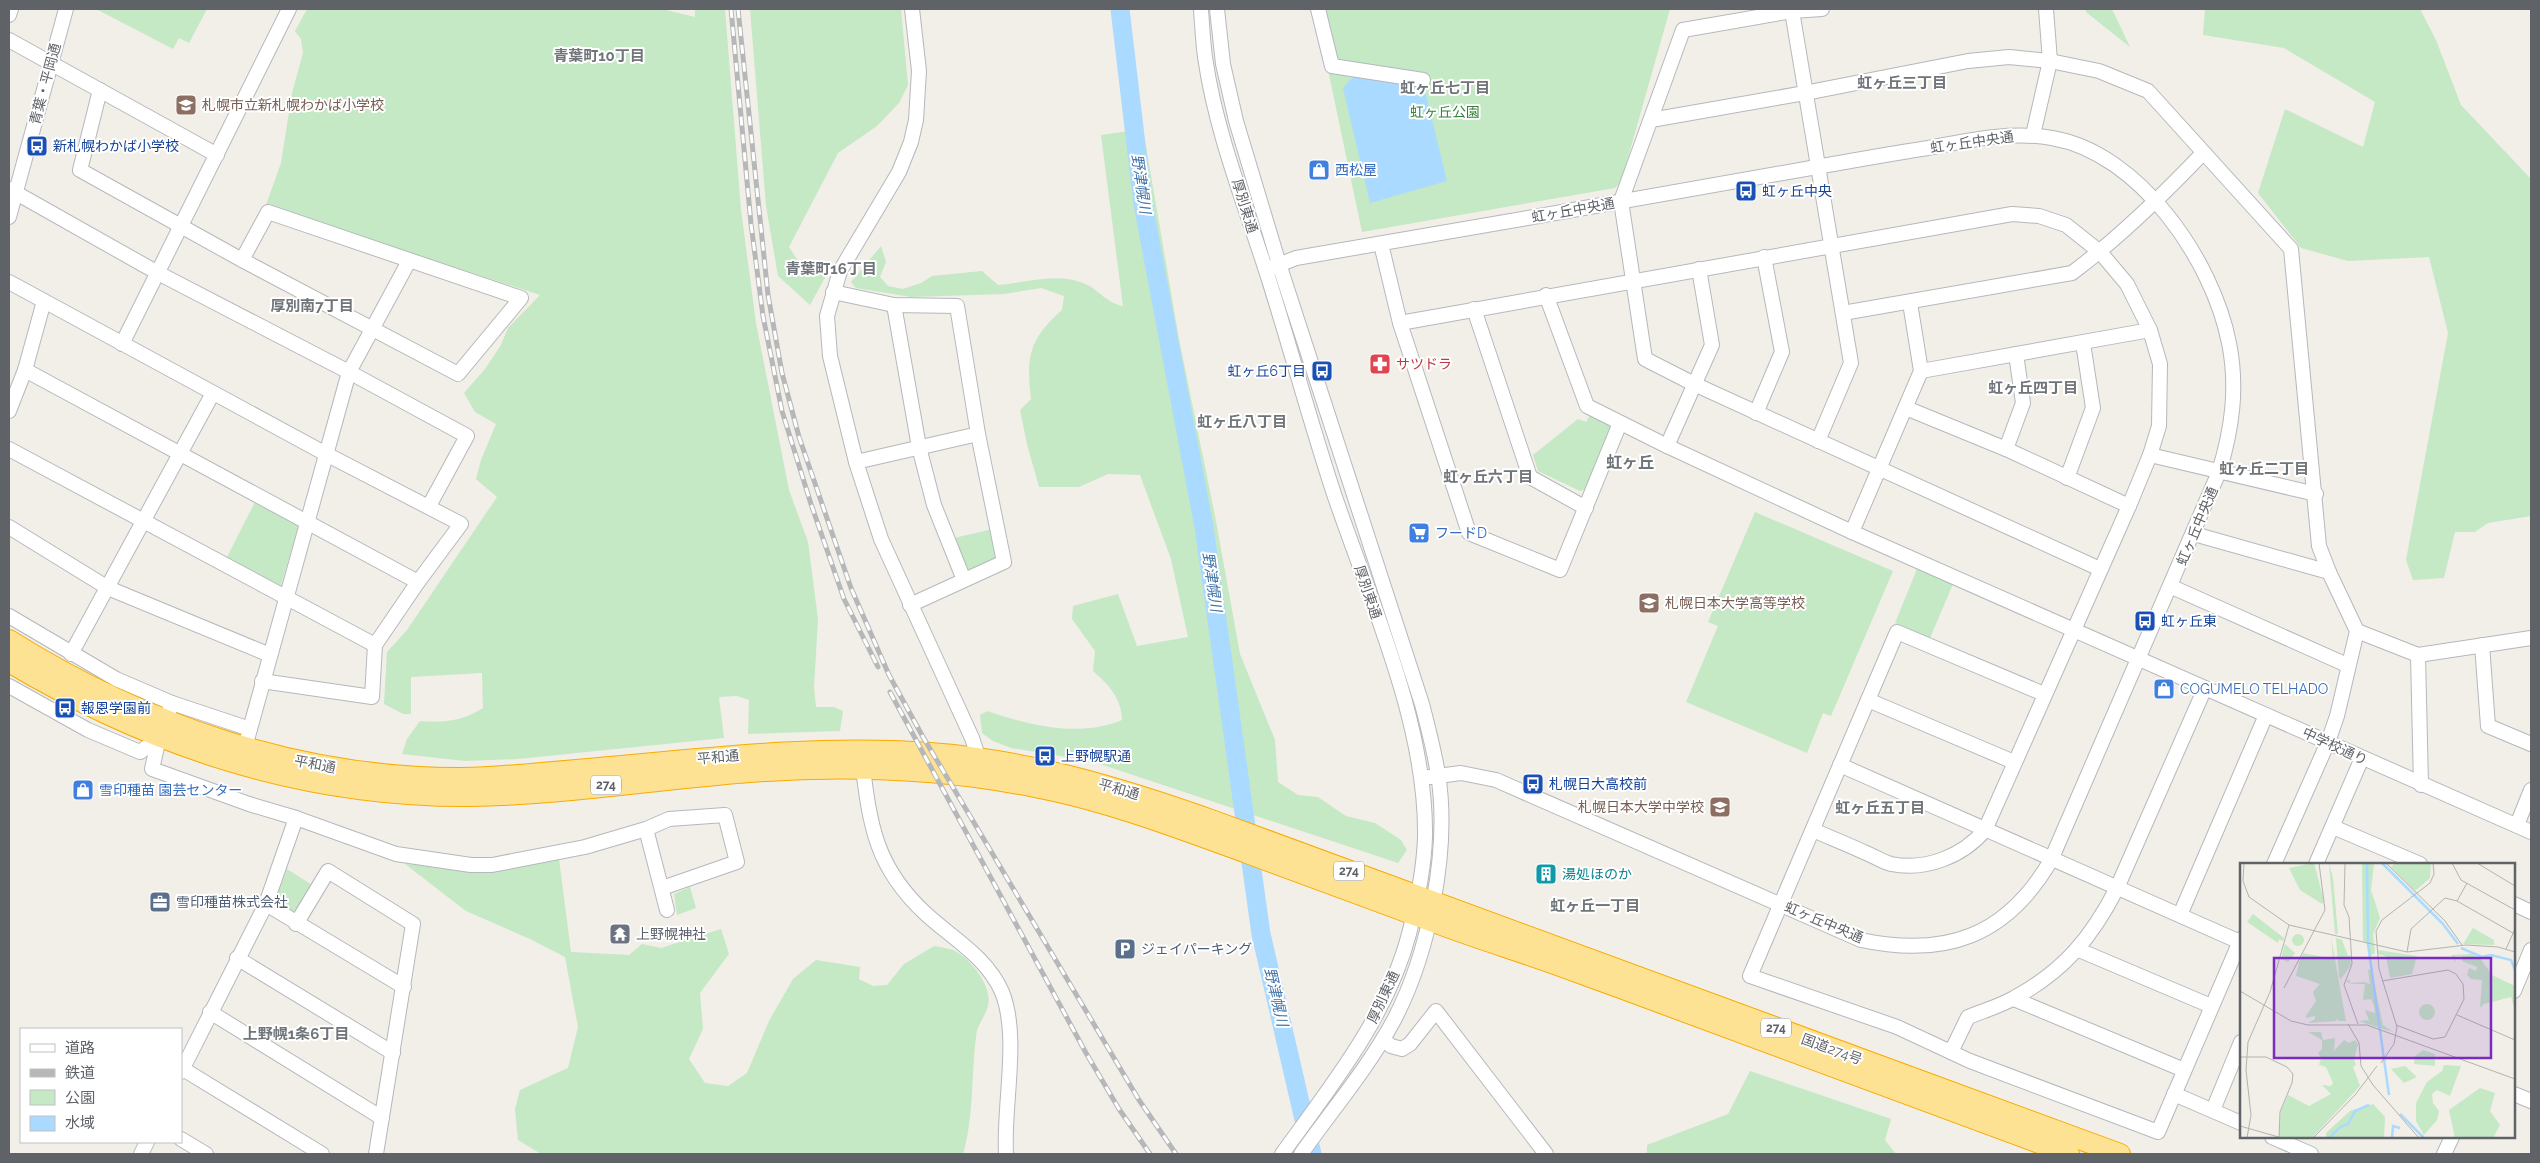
<svg xmlns="http://www.w3.org/2000/svg" width="2540" height="1163" font-family="Raleway,'Noto Sans JP',sans-serif">
<style>
.green{fill:#c5e8c5}
.water{fill:#aadaff}
.lines{fill:none;stroke-linecap:round;stroke-linejoin:round}
.river{stroke:#aadaff;stroke-width:19}
.minor-casing{stroke:#b5b8bc;stroke-width:16}
.highway-casing{stroke:#f9ab00;stroke-width:22}
.minor{stroke:#fff;stroke-width:14}
.highway{stroke:#fde293;stroke-width:20}
.rail-casing{stroke:#b6b7b8;stroke-width:5}
.rail{stroke:#fff;stroke-width:3;stroke-dasharray:9;stroke-linecap:butt}
.labels{text-anchor:middle;stroke-width:4;stroke-linejoin:round;paint-order:stroke}
.shield{fill:#fff;stroke:#8f9295;stroke-width:1}
.shield-label{font-size:12px;font-weight:bold;fill:#5f6368}
.street-label{font-size:14px;fill:#5f6368;stroke:#fff}
.education-label{font-size:14px;fill:#785e54;stroke:#fff;text-anchor:start}
.park-label{font-size:14px;fill:#348238;stroke:#fff}
.transit-label{font-size:14px;fill:#164399;stroke:#fff;text-anchor:start}
.shop-label{font-size:14px;fill:#366cbe;stroke:#fff;text-anchor:start}
.health-label{font-size:14px;fill:#be3a42;stroke:#fff;text-anchor:start}
.culture-label{font-size:14px;fill:#0d838f;stroke:#fff;text-anchor:start}
.service-label{font-size:14px;fill:#4e5e75;stroke:#fff;text-anchor:start}
.worship-label{font-size:14px;fill:#5b616d;stroke:#fff;text-anchor:start}
.neighbourhood-label{font-size:15px;font-weight:bold;fill:#70757a;stroke:#fff}
.water-label{font-size:15px;font-style:italic;fill:#4174aa;stroke:#fff}
.quarter-label{font-size:16px;font-weight:bold;fill:#70757a;stroke:#fff}
.inset-river{fill:none;stroke:#aadaff;stroke-width:2.5}
.inset-road{fill:none;stroke:#b3b3b1;stroke-width:1}
.view{fill:#7b2cbf;fill-opacity:0.15;stroke:#7b2cbf;stroke-width:2.5}
.inset-edge{fill:none;stroke:#5f6368;stroke-width:2.5}
</style>
<rect width="100%" height="100%" fill="#f1efe8"/>
<g class="green">
<polygon points="96,9 207,9 189,43 179,38 173,49"/>
<path d="M307 9H662L695 17V9H725L741 210 756 323 789 490 808 542 818 619 814 687 816 707H834L843 711 840 731 748 734 749 700 737 696 719 697 724 738 518 759 465 761 402 754 407 739 420 721C444 723 463 721 483 708L482 673 411 677V714H403L384 704 387 652 407 630 497 497 476 479 481 460 496 424 475 412 464 393 485 369 501 345 508 328 540 295 266 205 281 163 292 93 303 53 301 39 295 31Z"/>
<polygon points="750,9 901,9 908,85 899,103 877,126 838,153 789,247 798,261 827,274 810,305 778,276 766,206"/>
<polygon points="1323,9 1670,9 1621,182 1615,188 1362,232 1323,46"/>
<polygon points="2085,9 2112,9 2130,47 2086,12"/>
<polygon points="2205,9 2420,9 2436,40 2461,105 2531,179 2531,516 2488,523 2475,532 2455,532 2444,578 2413,580 2406,560 2448,333 2429,257 2348,261 2301,248 2258,193 2285,109 2363,147 2375,102 2284,48 2203,35"/>
<path d="M1143 129 1179 339 1215 516 1240 654 1275 740 1278 782 1298 795 1318 797 1346 816 1375 823 1401 840 1407 850 1398 863 1091 761 1011 748 993 741 982 733 980 715 987 711C1028 725 1080 738 1122 720 1122 699 1109 685 1093 671L1095 651 1072 619 1073 606 1118 594 1137 646 1188 637 1171 559 1140 475 1108 474 1079 487H1039L1027 444 1020 410 1031 399C1026 357 1029 339 1062 310L1064 296 1041 288 1004 294 911 297 856 288 851 282 881 246 886 262 880 277 888 286 903 289 921 283 932 276 982 271 998 285C1027 283 1054 272 1083 283 1099 289 1104 302 1123 306L1101 135Z"/>
<polygon points="1590,415 1613,426 1587,489 1580,491 1538,471 1533,455 1578,419 1586,422"/>
<polygon points="255,502 297,523 298,528 280,588 226,559"/>
<polygon points="1755,512 1893,571 1831,716 1823,713 1807,753 1686,702 1718,626 1708,622"/>
<polygon points="993,529 999,560 970,573 954,538"/>
<polygon points="1917,569 1953,584 1930,638 1895,623"/>
<path d="M559 859 571 952 629 955 642 944 661 948 721 929 729 954 700 993 703 1029 689 1059 705 1083 728 1086 747 1073 769 1021 793 979 816 960 860 967 859 979 873 986 887 985 904 964 934 946C940 947 947 948 953 950 968 957 985 978 988 994 992 1011 977 1021 976 1037 971 1076 974 1117 963 1154H541L518 1140 515 1109 520 1090 568 1068 578 1027 565 957 532 940 466 911 405 864 485 870Z"/>
<polygon points="287,869 312,885 296,911 290,912 276,906 276,899"/>
<polygon points="690,887 696,908 677,915 674,894"/>
<polygon points="1750,1071 1891,1119 1885,1140 1896,1154 1647,1154 1647,1145 1728,1114"/>
</g>
<polygon class="water" points="1355,75 1415,83 1418,92 1425,91 1447,181 1370,203 1343,88"/>
<g class="lines">
<polyline class="river" points="1120,9 1143,204 1204,527 1261,934 1312,1154"/>
<g class="minor-casing">
<g id="minor">
<polyline points="912,9 919,71 916,120 911,142 899,172 840,271 827,316 830,356 856,462 881,539 972,738 981,765"/>
<path d="M1201 9C1202 25 1203 41 1205 57 1216 134 1246 207 1269 280 1291 350 1310 421 1333 491 1369 598 1427 724 1425 837 1424 869 1417 903 1409 934 1387 1017 1332 1085 1282 1154"/>
<path d="M1217 9 1223 64 1236 121 1279 264 1422 704C1428 727 1434 750 1438 774 1450 850 1429 953 1394 1020 1368 1068 1332 1110 1301 1154"/>
<polyline points="1318,9 1332,66 1423,80"/>
<polyline points="1822,9 1792,11 1683,30 1621,201 1645,359 1694,384 2100,569"/>
<polyline points="1792,11 1851,363 1818,441"/>
<polyline points="9,15 11,9"/>
<polyline points="9,40 217,155"/>
<polyline points="100,90 80,170 242,260 458,374 521,298 268,212 242,260"/>
<polyline points="1651,120 1805,93 1968,61 2009,57 2050,61 2099,71 2148,91 2291,249 2319,546 2329,572"/>
<polyline points="2033,135 2050,61 2046,9"/>
<polyline points="9,189 158,273 349,372 467,436 429,506"/>
<polyline points="9,217 66,9"/>
<polyline points="1381,244 1400,323 1469,533 1560,570 1620,423"/>
<path d="M1266 270 1296 258C1468 229 1639 198 1811 168 1850 161 1889 154 1928 148 1970 140 2010 131 2052 138 2140 153 2213 261 2229 343 2238 388 2232 429 2219 472L2051 860C2007 936 1946 958 1861 940L1496 780 1461 773 1422 778"/>
<polyline points="9,282 326,454 461,524 418,582 375,645 372,697 262,681"/>
<polyline points="833,292 894,305 957,306 978,434 1004,562 910,605"/>
<polyline points="1546,295 1587,406 1667,446 1852,532 2531,832"/>
<polyline points="894,305 919,447 934,505 964,580"/>
<polyline points="1474,309 1530,477 1586,508"/>
<path d="M1843 313 2072 273C2120 237 2162 196 2203 153"/>
<path d="M1400 323 2012 214 2039 216 2066 225 2100 252 2127 284 2150 330 2160 364 2159 426 2150 455 2129 506 1985 830C1963 856 1926 871 1891 864 1883 862 1874 856 1866 853 1849 845 1831 838 1813 830"/>
<polyline points="122,344 289,9"/>
<polyline points="25,370 418,582"/>
<polyline points="1921,371 2150,330"/>
<polyline points="1906,408 2006,449 2129,506"/>
<polyline points="9,411 25,370 44,301"/>
<polyline points="1756,413 1782,352 1764,257"/>
<polyline points="1667,446 1712,345 1699,269"/>
<polyline points="9,449 375,645"/>
<polyline points="2006,449 2023,403 2016,354"/>
<polyline points="2150,455 2316,494"/>
<polyline points="856,462 978,434"/>
<polyline points="2067,478 2093,408 2083,343"/>
<polyline points="9,527 108,588 270,655"/>
<polyline points="1852,532 1921,371 1910,303"/>
<polyline points="2194,534 2329,572 2357,631 2337,716 2328,742 2274,864"/>
<polyline points="2172,587 2347,665"/>
<polyline points="9,616 116,679 172,703 250,729"/>
<polyline points="2357,631 2418,655 2531,638"/>
<polyline points="2482,645 2488,726 2531,744"/>
<polyline points="71,654 213,393"/>
<polyline points="2418,655 2421,785"/>
<polyline points="9,686 88,730 140,752 159,738"/>
<polyline points="2044,694 1897,632 1750,976 1897,1027 1970,1061 2158,1132 2241,939"/>
<polyline points="1868,700 2014,762"/>
<polyline points="172,703 159,738 152,769 249,804 296,818 266,904 181,1072"/>
<polyline points="245,747 349,372 409,261"/>
<path d="M862 761C870 825 875 867 926 914 952 938 987 957 1002 992 1020 1037 1003 1105 1006 1154"/>
<polyline points="1840,765 2240,942"/>
<polyline points="296,818 396,854 471,865 492,865 585,847 646,829 669,819 725,815 737,862 662,888"/>
<polyline points="2517,825 2531,790"/>
<polyline points="2333,827 2420,864"/>
<polyline points="646,829 667,910"/>
<polyline points="2316,864 2362,758"/>
<polyline points="266,904 404,987"/>
<polyline points="2514,904 2531,912"/>
<polyline points="2180,915 2266,715"/>
<polyline points="296,924 328,871 413,924 376,1154"/>
<polyline points="2079,950 2211,1006"/>
<polyline points="237,958 393,1053"/>
<polyline points="2514,991 2531,950"/>
<polyline points="2014,999 2184,1070"/>
<polyline points="210,1012 382,1118"/>
<polyline points="1383,1039 1391,1046 1402,1049 1410,1044 1436,1011 1546,1154"/>
<path d="M1951 1052 1968 1017C1983 1011 2000 1006 2014 998 2064 971 2092 937 2117 888L2205 688"/>
<polyline points="183,1069 322,1154"/>
<polyline points="2174,1094 2241,1123"/>
<polyline points="2514,1094 2531,1101"/>
<polyline points="2213,1110 2241,1042"/>
<polyline points="2272,1137 2311,1154"/>
<polyline points="181,1139 206,1154"/>
<polyline points="141,1154 147,1142"/>
<polyline points="2444,1154 2452,1137"/>
</g>
</g>
<g class="highway-casing">
<g id="highway">
<path d="M9 640C144 725 301 779 462 778 508 777 554 772 599 768 709 758 819 745 930 753 1028 760 1121 788 1214 821L2120 1154"/>
<path d="M9 662C152 747 302 797 470 796 563 795 657 779 750 772 844 765 937 768 1030 786 1105 800 1176 827 1247 853 1314 878 1382 903 1450 928 1494 944 1538 957 1582 974 1745 1033 1907 1095 2069 1154"/>
</g>
</g>
<use href="#minor" class="minor"/>
<use href="#highway" class="highway"/>
<g class="rail-casing">
<g id="rail">
<polyline points="731,9 751,224 763,316 782,411 811,504 844,599 878,667"/>
<polyline points="738,9 768,295 782,373 799,437 851,588 889,675 923,737 1139,1100 1176,1154"/>
<polyline points="890,692 1086,1053 1119,1109 1150,1154"/>
</g>
</g>
<use href="#rail" class="rail"/>
</g>
<defs>
<g id="school-square" transform="scale(1.125)"><rect x="-9" y="-9" width="18" height="18" rx="4" fill="#8d6e63" stroke="#fff"/><path d="M0-5L7-2L0 1L-7-2ZM-4 1L0 2.5L4 1V4Q0 6-4 4Z" fill="#fff"/></g>
<g id="bus-square" transform="scale(1.125)"><rect x="-9" y="-9" width="18" height="18" rx="4" fill="#1a4fb4" stroke="#fff"/><path d="M-5-6H5V4H4V6H2V4H-2V6H-4V4H-5ZM-3.5-4V0h7V-4ZM-3.5 1.2v1.5H-2V1.2ZM2 1.2v1.5H3.5V1.2Z" fill="#fff"/></g>
<g id="shop-square" transform="scale(1.125)"><rect x="-9" y="-9" width="18" height="18" rx="4" fill="#3f7fe0" stroke="#fff"/><path d="M-5-2.5h2.3a2.7 3.5 0 0 1 5.4 0H5L5.5 6h-11ZM-1.5-2.5h3a1.5 2.3 0 0 0-3 0Z" fill="#fff"/></g>
<g id="pharmacy-square" transform="scale(1.125)"><rect x="-9" y="-9" width="18" height="18" rx="4" fill="#e0444e" stroke="#fff"/><path d="M-2-6h4v4h4v4h-4v4h-4v-4h-4v-4h4Z" fill="#fff"/></g>
<g id="supermarket-square" transform="scale(1.125)"><rect x="-9" y="-9" width="18" height="18" rx="4" fill="#3f7fe0" stroke="#fff"/><path d="M-6-5.5h2.5l.6 2H6L4.5 2H-2.5L-4.4-4H-6ZM-1.5 3.2a1.3 1.3 0 1 0 .1 0ZM3 3.2a1.3 1.3 0 1 0 .1 0Z" fill="#fff"/></g>
<g id="building-square" transform="scale(1.125)"><rect x="-9" y="-9" width="18" height="18" rx="4" fill="#0f9aa8" stroke="#fff"/><path d="M-4-6H4V6H1V3H-1V6H-4ZM-2.5-4.3h1.7v1.8h-1.7ZM.8-4.3h1.7v1.8H.8ZM-2.5-1h1.7V.8h-1.7ZM.8-1h1.7V.8H.8Z" fill="#fff"/></g>
<g id="office-square" transform="scale(1.125)"><rect x="-9" y="-9" width="18" height="18" rx="4" fill="#5c6f8a" stroke="#fff"/><path d="M-6-3h4V-5.5h4V-3h4V5H-6ZM-1-4.5V-3h2v-1.5ZM-6 0V1H6V0Z" fill="#fff"/></g>
<g id="temple-square" transform="scale(1.125)"><rect x="-9" y="-9" width="18" height="18" rx="4" fill="#6b7280" stroke="#fff"/><path d="M0-6L5-2H3V0L6.5 2.5H4V6H1.5V3h-3V6H-4V2.5H-6.5L-3 0V-2H-5Z" fill="#fff"/></g>
<g id="parking-square" transform="scale(1.125)"><rect x="-9" y="-9" width="18" height="18" rx="4" fill="#5c6f8a" stroke="#fff"/><path d="M-3.5-5.5H1a3.5 3.5 0 0 1 0 7H-1V5.5H-3.5ZM-1-3.4V-.6H.8a1.4 1.4 0 0 0 0-2.8Z" fill="#fff"/></g>
</defs>
<g fill-rule="evenodd">
<use href="#school-square" x="186" y="105"/>
<use href="#bus-square" x="37" y="146"/>
<use href="#shop-square" x="1319" y="170"/>
<use href="#bus-square" x="1746" y="191"/>
<use href="#pharmacy-square" x="1380" y="364"/>
<use href="#bus-square" x="1322" y="371"/>
<use href="#supermarket-square" x="1419" y="533"/>
<use href="#school-square" x="1649" y="603"/>
<use href="#bus-square" x="2145" y="621"/>
<use href="#shop-square" x="2164" y="689"/>
<use href="#bus-square" x="65" y="708"/>
<use href="#bus-square" x="1045" y="756"/>
<use href="#bus-square" x="1533" y="784"/>
<use href="#shop-square" x="83" y="790"/>
<use href="#school-square" x="1720" y="807"/>
<use href="#building-square" x="1546" y="874"/>
<use href="#office-square" x="160" y="902"/>
<use href="#temple-square" x="620" y="934"/>
<use href="#parking-square" x="1125" y="949"/>
</g>
<g class="labels">
<g class="shield">
<rect x="591" y="775.5" width="30" height="19" rx="4"/>
<rect x="1334" y="861.5" width="30" height="19" rx="4"/>
<rect x="1761" y="1018.5" width="30" height="19" rx="4"/>
</g>
<g class="shield-label">
<text x="606" y="789">274</text>
<text x="1349" y="875">274</text>
<text x="1776" y="1032">274</text>
</g>
<g class="street-label">
<text transform="translate(45 84) rotate(-75)" y="5">青葉・平岡通</text>
<text transform="translate(1972 142) rotate(-8)" y="5">虹ヶ丘中央通</text>
<text transform="translate(1245 206) rotate(73)" y="5">厚別東通</text>
<text transform="translate(1573 210) rotate(-10)" y="5">虹ヶ丘中央通</text>
<text transform="translate(2197 526) rotate(-67)" y="5">虹ヶ丘中央通</text>
<text transform="translate(1368 592) rotate(71)" y="5">厚別東通</text>
<text transform="translate(2335 746) rotate(25)" y="5">中学校通り</text>
<text transform="translate(718 757) rotate(-5)" y="5">平和通</text>
<text transform="translate(315 764) rotate(11)" y="5">平和通</text>
<text transform="translate(1119 789) rotate(16)" y="5">平和通</text>
<text transform="translate(1824 922) rotate(23)" y="5">虹ヶ丘中央通</text>
<text transform="translate(1383 997) rotate(-65)" y="5">厚別東通</text>
<text transform="translate(1832 1049) rotate(20)" y="5">国道274号</text>
</g>
<g class="education-label">
<text x="202" y="110">札幌市立新札幌わかば小学校</text>
<text x="1665" y="608">札幌日本大学高等学校</text>
<text x="1704" y="812" text-anchor="end">札幌日本大学中学校</text>
</g>
<g class="park-label">
<text x="1445" y="117">虹ヶ丘公園</text>
</g>
<g class="transit-label">
<text x="53" y="151">新札幌わかば小学校</text>
<text x="1762" y="196">虹ヶ丘中央</text>
<text x="1306" y="376" text-anchor="end">虹ヶ丘6丁目</text>
<text x="2161" y="626">虹ヶ丘東</text>
<text x="81" y="713">報恩学園前</text>
<text x="1061" y="761">上野幌駅通</text>
<text x="1549" y="789">札幌日大高校前</text>
</g>
<g class="shop-label">
<text x="1335" y="175">西松屋</text>
<text x="1435" y="538">フードD</text>
<text x="2180" y="694">COGUMELO TELHADO</text>
<text x="99" y="795">雪印種苗 園芸センター</text>
</g>
<g class="health-label">
<text x="1396" y="369">サツドラ</text>
</g>
<g class="culture-label">
<text x="1562" y="879">湯処ほのか</text>
</g>
<g class="service-label">
<text x="176" y="907">雪印種苗株式会社</text>
<text x="1141" y="954">ジェイパーキング</text>
</g>
<g class="worship-label">
<text x="636" y="939">上野幌神社</text>
</g>
<g class="neighbourhood-label">
<text x="599" y="61">青葉町10丁目</text>
<text x="1902" y="88">虹ヶ丘三丁目</text>
<text x="1445" y="93">虹ヶ丘七丁目</text>
<text x="831" y="274">青葉町16丁目</text>
<text x="312" y="311">厚別南7丁目</text>
<text x="2033" y="393">虹ヶ丘四丁目</text>
<text x="1242" y="427">虹ヶ丘八丁目</text>
<text x="2264" y="474">虹ヶ丘二丁目</text>
<text x="1488" y="482">虹ヶ丘六丁目</text>
<text x="1880" y="813">虹ヶ丘五丁目</text>
<text x="1595" y="911">虹ヶ丘一丁目</text>
<text x="296" y="1039">上野幌1条6丁目</text>
</g>
<g class="water-label">
<text transform="translate(1141 184) rotate(82)" y="5">野津幌川</text>
<text transform="translate(1212 582) rotate(82)" y="5">野津幌川</text>
<text transform="translate(1276 997) rotate(77)" y="5">野津幌川</text>
</g>
<g class="quarter-label">
<text x="1630" y="468">虹ヶ丘</text>
</g>
</g>
<g transform="translate(2240 863)">
<rect width="275" height="275" fill="#f1efe8"/>
<path d="M74 0 84 38 82 41 60 27 49 5ZM89 0 93 15 98 71H95ZM122 0H134L131 27 140 55 133 71 135 90 130 93 129 83 123 78ZM156 0H191L190 15 175 28 151 4ZM13 51 44 75 43 78 39 76 38 80 7 59ZM233 65 254 77V82L223 81ZM52 77a6 6 0 1 1 12 0a6 6 0 1 1-12 0ZM91 74 106 158H98L97 155 96 158 68 160 75 156V153L66 155 67 151 76 138 73 129 80 121 56 113 59 99 63 90 93 96ZM96 75 102 77 108 93 110 92 111 102 101 116 103 121 99 113ZM45 81 55 90 48 99 41 96ZM138 87 177 93 172 111 150 115 146 93 138 91ZM232 91 240 95 252 112 275 123V147L271 134 244 141 240 145 242 117 231 116 227 112 229 105 236 108 237 104 222 98V93H215L216 99 211 92ZM131 106 143 162 153 169 118 158 129 157 125 147 135 150 134 143 131 136 123 137 125 121H112L106 119 109 116 110 120 124 119 130 121 128 107ZM179 149a8 8 0 1 1 16 0a8 8 0 1 1-16 0ZM68 169H81L83 177 95 175 94 188 104 177 109 180 115 177 118 181 114 196 116 202 113 204 120 223 72 275H43L39 273 41 248 48 232 69 243 91 231 82 222 91 223 93 220 86 204 79 202 81 195 78 190 82 186V177ZM183 187 195 191V203L174 201 175 193ZM204 202 221 203 210 233 197 227 192 231 193 240 199 248 197 257 184 272 176 258V240L187 219 202 208ZM165 203 177 214 164 220 151 206ZM240 225 255 230 250 248 260 262 253 275H215L209 247ZM133 241 145 254 144 275H86V270L110 248Z" fill="#c5e8c5"/>
<path class="inset-river" d="M127 0 128 81 149 232M142 0 203 61 218 81M221 85 242 94 251 92 271 97 275 107M160 251 184 275M89 275 100 264 108 261 115 248 129 242M152 275 153 263 160 265"/>
<path class="inset-road" d="M4 0 3 18 9 34 49 62 167 89 226 82 258 84 275 89M105 0 104 42 109 54 112 101 104 122 118 161M146 0 205 58 222 82M212 0 221 17 275 47M237 0 275 23M217 38 227 20M266 86 275 66M167 89 171 66 205 35 217 38 273 70M142 118 208 107 216 111 223 121 224 136 205 174 193 176 156 162M44 125 85 47 79 0M0 128 51 158 68 162H127L275 216M217 152 275 177M108 161 119 180 121 203 133 222 179 275M0 194H26L47 204 53 211 52 220 40 249 39 275M141 200 154 181 157 164 139 106 136 68 142 57 190 20 194 11 193 0M0 263 42 275M7 275 11 252 6 207 8 179 30 129 49 62M73 275 115 232 137 203"/>
<path class="view" d="M34 95H251V195H34Z"/>
<rect width="275" height="275" class="inset-edge"/>
</g>
<rect width="2540" height="1163" fill="none" stroke="#5f6368" stroke-width="20"/>
<rect x="20" y="1028" width="162" height="115" fill="#ffffff" stroke="#bfc1c3"/>
<rect x="30" y="1044" width="25" height="8" fill="#ffffff" stroke="#bfc1c3"/>
<text x="65" y="1053" font-size="15" fill="#5f6368">道路</text>
<rect x="30" y="1069" width="25" height="8" fill="#b6b7b8" stroke="#bfc1c3"/>
<text x="65" y="1078" font-size="15" fill="#5f6368">鉄道</text>
<rect x="30" y="1090" width="25" height="15" fill="#c5e8c5" stroke="#bfc1c3"/>
<text x="65" y="1103" font-size="15" fill="#5f6368">公園</text>
<rect x="30" y="1116" width="25" height="15" fill="#aadaff" stroke="#bfc1c3"/>
<text x="65" y="1128" font-size="15" fill="#5f6368">水域</text>
</svg>
